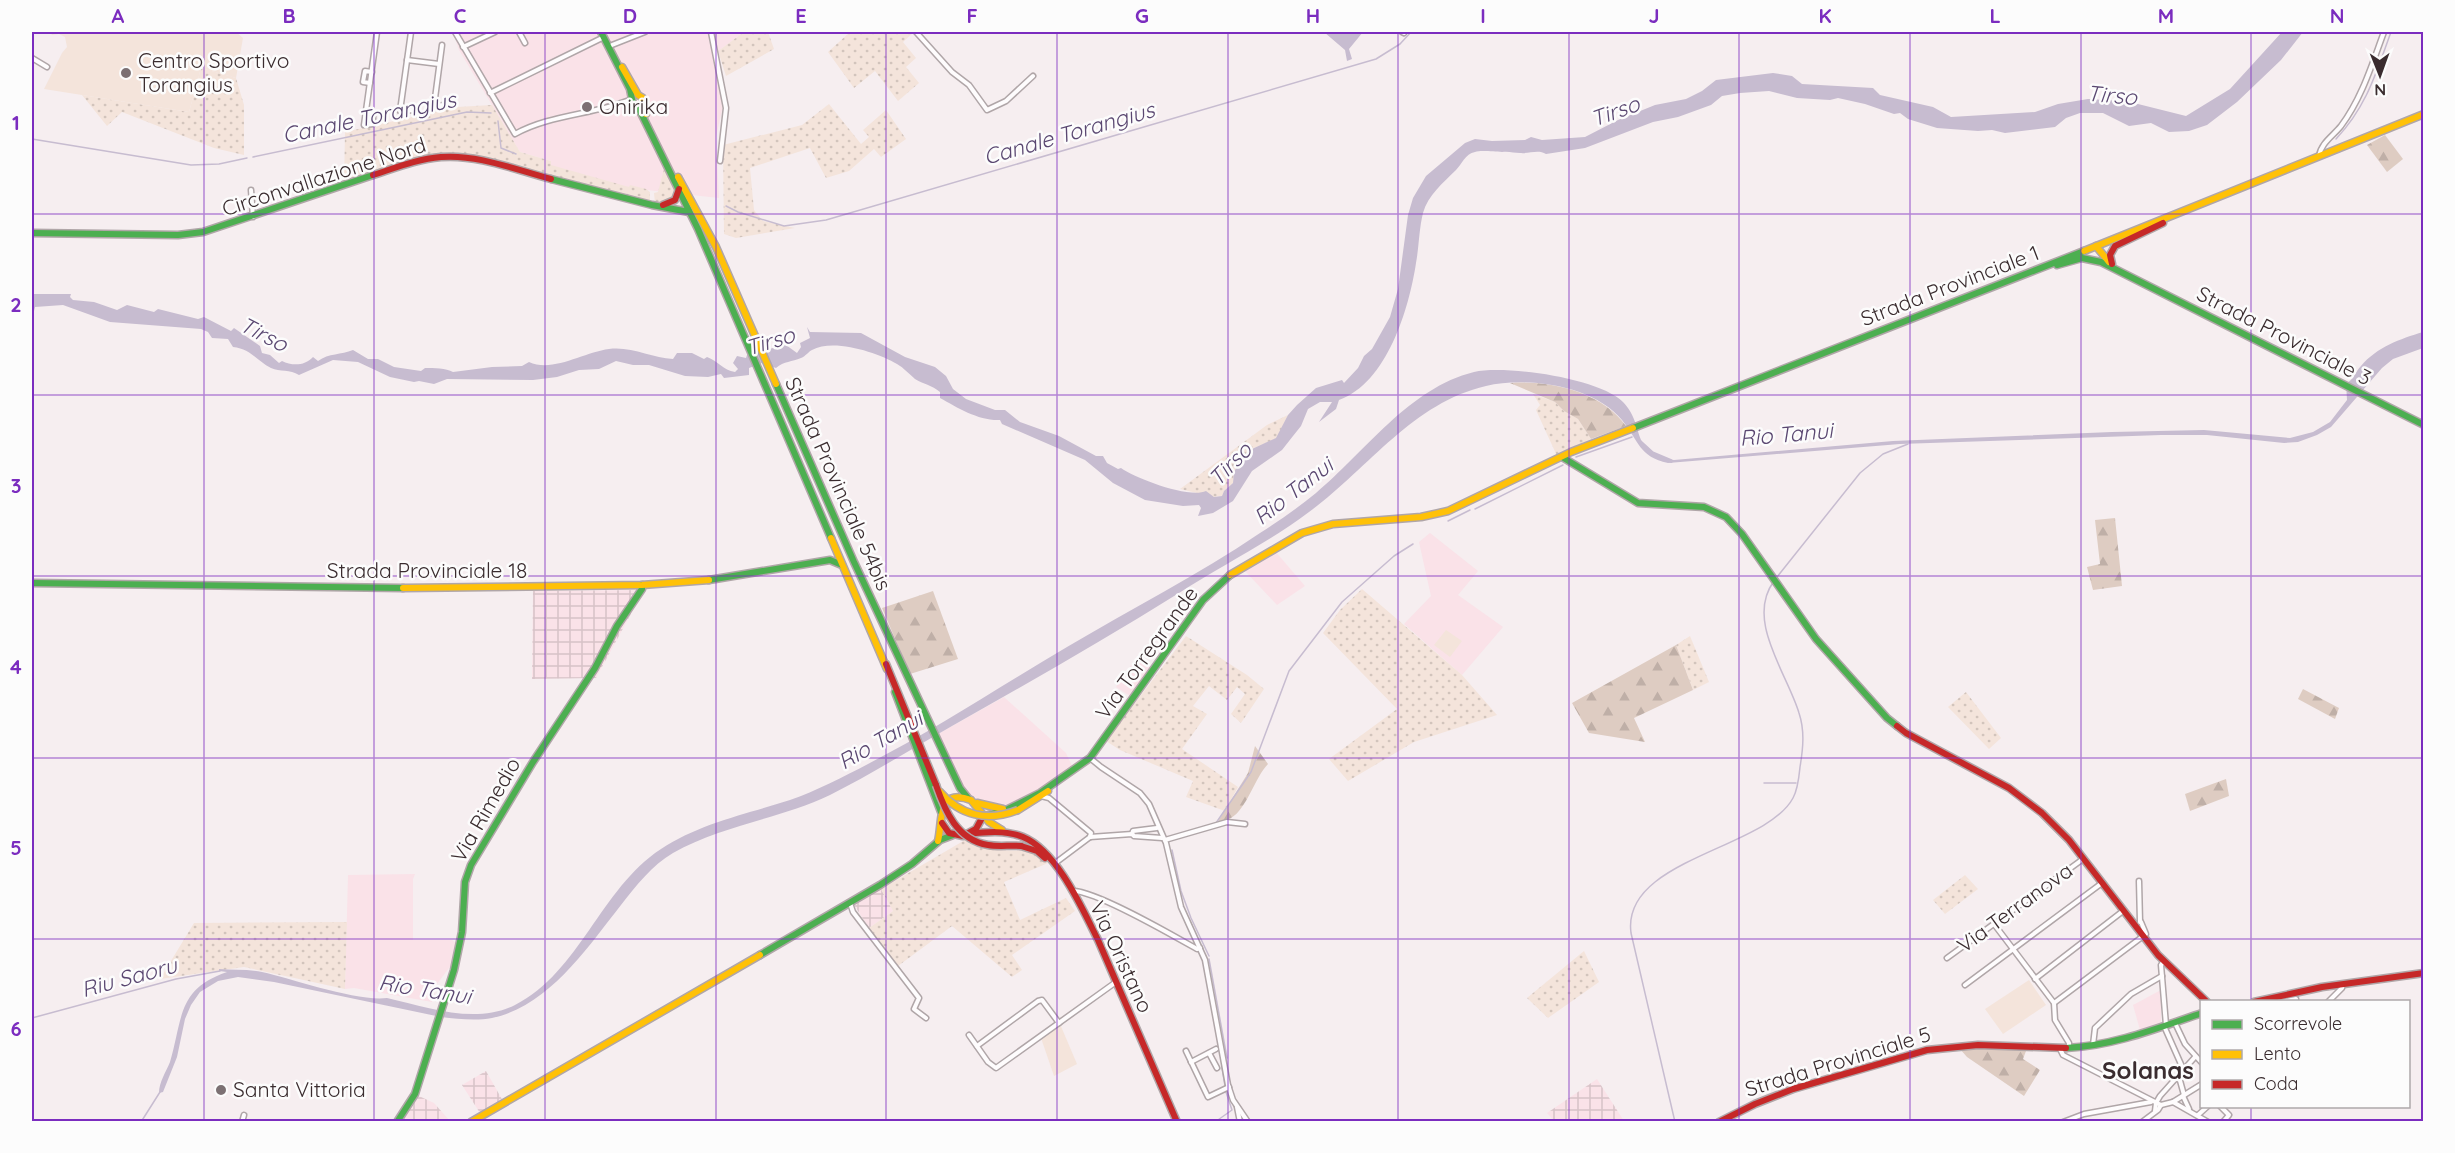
<svg xmlns="http://www.w3.org/2000/svg" width="2455" height="1153" font-family="Quicksand,sans-serif">
<style>
.built{fill:#fae2e8}
.industrial{fill:url(#industrial-grid)}
.grass{fill:url(#grass-dots)}
.forest{fill:url(#forest-firs)}
.garden{fill:#f4e4db}
.water{fill:#c7bcd0}
.lines{fill:none;stroke-linecap:round;stroke-linejoin:round}
.stream{stroke:#c7bcd0;stroke-width:1.5}
.canal{stroke:#c7bcd0;stroke-width:4}
.street-casing{stroke:#b0a6a8;stroke-width:7}
.fast-casing{stroke:#b0a6a8;stroke-width:9}
.slow-casing{stroke:#b0a6a8;stroke-width:9}
.jam-casing{stroke:#b0a6a8;stroke-width:9}
.street{stroke:#fefcfd;stroke-width:4}
.fast{stroke:#4caf50;stroke-width:6}
.slow{stroke:#ffc107;stroke-width:6}
.jam{stroke:#c62828;stroke-width:6}
.slow-bridge-casing{stroke:#b0a6a8;stroke-width:9;stroke-linecap:butt}
.jam-bridge-casing{stroke:#b0a6a8;stroke-width:9;stroke-linecap:butt}
.slow-bridge{stroke:#ffc107;stroke-width:6}
.jam-bridge{stroke:#c62828;stroke-width:6}
.grid{fill:none;stroke:#7b2cbf;stroke-width:1.5;stroke-opacity:0.55}
.poi-dot{fill:#7c7073;stroke:#fcfcfc;stroke-width:2}
.labels{text-anchor:middle;stroke-width:5;stroke-linejoin:round;paint-order:stroke}
.poi-label{font-size:21px;fill:#3a2c2f;stroke:#fcfcfc;text-anchor:start}
.street-label{font-size:21px;fill:#3a2c2f;stroke:#fcfcfc}
.water-label{font-size:22px;font-style:italic;fill:#5a4771;stroke:#fcfcfc}
.quarter-label{font-size:24px;font-weight:bold;fill:#3a2c2f;stroke:#fcfcfc}
.neatline{fill:none;stroke:#7b2cbf;stroke-width:2}
.grid-label{font-size:20px;text-anchor:middle;font-weight:bold;fill:#7b2cbf}
</style>
<defs>
<pattern id="industrial-grid" width="8" height="8" patternUnits="userSpaceOnUse" patternTransform="scale(1.5)"><rect width="8" height="8" fill="#fae2e8"/><path d="M0 4h8M4 0v8" fill="none" stroke="#d7c2c7"/></pattern>
<pattern id="grass-dots" width="8" height="8" patternUnits="userSpaceOnUse" patternTransform="scale(1.5)"><rect width="8" height="8" fill="#f4e4db"/><path d="M2 2h.1M6 6h.1" fill="none" stroke="#d2c4bc" stroke-width="1.8" stroke-linecap="round"/></pattern>
<pattern id="forest-firs" width="22" height="20" patternUnits="userSpaceOnUse" patternTransform="scale(1.5)"><rect width="22" height="20" fill="#deccc2"/><path d="M5 1l3.5 6h-7zM16 11l3.5 6h-7z" fill="#bfafa7"/></pattern>
</defs>
<rect width="100%" height="100%" fill="#f6eef0"/>
<g class="built">
<polygon points="453,32 744,32 718,51 723,106 716,137 719,198 629,188 550,166 551,161 520,152 459,50"/>
<polygon points="1430,533 1478,571 1458,595 1503,627 1462,675 1404,624 1431,596 1419,542"/>
<polygon points="1275,551 1305,586 1277,605 1243,569"/>
<polygon points="1136,658 1150,668 1130,696 1116,687"/>
<polygon points="1004,697 1066,753 1073,768 1024,798 1005,807 988,805 966,792 938,734"/>
<polygon points="415,874 413,879 413,940 452,940 456,943 452,964 437,984 432,1002 354,988 345,989 348,875"/>
<polygon points="2161,990 2161,1023 2140,1030 2133,1005"/>
</g>
<g class="industrial">
<polygon points="644,590 596,678 532,679 533,591"/>
<polygon points="881,889 893,911 869,928 854,905"/>
<polygon points="486,1071 503,1101 480,1113 462,1085"/>
<polygon points="1597,1079 1624,1121 1554,1121 1547,1113"/>
<polygon points="419,1096 434,1103 450,1121 402,1121"/>
</g>
<g class="grass">
<polygon points="744,32 768,32 774,49 726,76 718,51"/>
<polygon points="850,32 914,32 903,42 916,58 906,67 919,83 898,101 875,71 854,88 828,52"/>
<polygon points="201,68 236,78 244,105 244,155 214,148 122,112 107,126 82,95 189,112"/>
<polygon points="829,104 861,144 869,137 863,130 886,110 906,139 881,157 874,149 849,171 826,178 810,148 750,168 754,210 763,221 795,228 736,238 724,234 723,145 802,125"/>
<polygon points="492,105 520,152 551,161 551,165 629,187 630,185 646,189 650,192 650,201 460,153 426,155 344,185 345,132 457,107"/>
<polygon points="665,165 677,188 674,199 661,204 655,203 654,193 658,192"/>
<polygon points="1533,394 1555,402 1564,411 1578,419 1591,439 1557,456 1536,410 1540,405"/>
<polygon points="1288,415 1277,438 1252,449 1242,457 1234,472 1233,483 1224,491 1222,496 1214,497 1180,489 1267,425"/>
<polygon points="1362,589 1462,675 1497,715 1414,742 1348,781 1329,759 1397,709 1323,633 1340,610"/>
<polygon points="1186,636 1247,675 1264,689 1241,723 1231,714 1245,694 1237,687 1227,700 1209,686 1193,706 1207,714 1182,749 1238,787 1225,811 1186,797 1193,781 1120,750 1106,741"/>
<polygon points="1690,636 1709,682 1693,690 1676,645"/>
<polygon points="1966,692 2001,738 1989,749 1948,707"/>
<polygon points="965,840 992,850 1033,851 1048,863 1004,882 1020,920 1066,898 1075,911 1012,955 1022,970 1012,977 952,926 898,966 869,928 893,911 881,889"/>
<polygon points="1965,875 1978,889 1945,914 1933,900"/>
<polygon points="347,922 345,989 244,967 160,979 194,923"/>
<polygon points="1584,951 1599,982 1548,1018 1527,998"/>
</g>
<g class="forest">
<polygon points="2385,135 2403,159 2387,172 2367,145"/>
<path d="M1510 383C1550 380 1602 392 1626 426L1591 439 1578 419 1564 411 1555 402Z"/>
<polygon points="2115,518 2122,586 2093,590 2087,567 2100,564 2095,520"/>
<polygon points="933,591 958,659 910,674 882,608"/>
<polygon points="1676,645 1693,690 1634,718 1645,742 1589,733 1572,703"/>
<polygon points="2303,689 2339,708 2335,719 2298,699"/>
<path d="M1255 746 1268 764C1255 777 1247 809 1231 818 1227 820 1222 821 1217 823L1248 773Z"/>
<polygon points="2226,779 2229,796 2190,811 2185,794"/>
<polygon points="1980,1047 2026,1051 2023,1059 2040,1070 2024,1096 1967,1057 1960,1049"/>
</g>
<g class="garden">
<polygon points="50,32 236,32 243,38 236,78 201,68 189,112 44,89 62,53 67,47 65,37 59,34 52,35"/>
<polygon points="1446,630 1462,641 1450,657 1434,645"/>
<polygon points="2029,980 2046,1005 2003,1034 1985,1009"/>
<polygon points="1060,1024 1077,1064 1054,1076 1041,1038"/>
</g>
<g class="water">
<polygon points="1324,32 1363,32 1349,49 1352,59 1347,61 1345,50"/>
<path d="M2282 32H2303L2281 60 2237 102 2207 125 2189 131 2169 132 2151 123 2129 126 2103 113H2080L2066 118 2055 127 2005 133 1992 130 1978 131 1937 128 1908 119 1900 113 1894 114 1865 104 1838 98 1830 100 1797 98 1769 91 1740 93 1722 96 1711 105 1678 117 1653 122 1585 148 1546 154C1538 149 1529 154 1520 153 1514 153 1509 151 1502 152 1495 152 1481 150 1475 152 1465 154 1462 164 1456 170 1443 183 1428 195 1423 213 1419 229 1419 247 1416 263 1409 309 1387 383 1339 400L1336 409 1319 422 1332 402H1320L1308 409 1301 426 1293 436 1282 450 1252 471 1233 501 1213 513 1198 516 1201 508 1199 505 1183 506 1145 500 1113 483 1085 460 1002 424 1000 420C979 421 958 408 940 398V392C932 385 923 384 915 379 909 374 904 368 897 364 878 353 834 338 812 350 808 352 806 356 801 358 792 362 784 361 776 368L762 363 749 368V375L724 378 721 374 708 377 685 376 649 365H633L616 361 599 369 579 370 557 377 533 380 447 379 434 384 419 381 414 382 390 377 358 362 333 360 299 375C290 369 280 372 271 368 256 360 251 349 233 347L228 339 212 338 208 332 201 329 110 322 63 305 35 307 34 311 32 310V294H71L70 297 73 300 94 302 117 310 127 305 154 312 158 309 198 319 204 317 231 331 234 328 260 346 262 353 270 355 279 363 282 361C292 366 305 366 313 357L318 361C329 353 341 355 353 350L368 359H378L394 367 421 371 425 368C434 368 446 368 453 372L492 367 522 366 529 362C553 373 584 352 609 349 631 346 652 358 673 359L677 353H692L704 359 707 357C718 361 723 370 735 372L738 369 733 363 737 356 746 358 747 355C761 354 770 347 786 345L797 353 801 347 800 343 810 338 807 327 810 332 861 333 905 357 935 367 946 376 953 389 966 399 995 410H1005L1020 422 1059 436 1096 456H1103L1107 463 1118 469 1121 468C1135 478 1189 499 1206 491L1214 497 1222 496 1224 491 1233 483 1234 472 1242 457 1252 449 1276 438 1288 415 1297 405 1316 388 1342 380 1344 383 1358 368 1364 356 1372 349 1390 317 1398 289 1408 215 1413 198 1426 176 1465 143 1475 139 1492 141 1525 140 1531 137 1542 140 1585 137 1618 120 1655 105 1686 99 1702 91 1716 80 1773 73 1792 76 1802 84 1873 88 1880 95 1933 107 1951 117 2035 112 2058 104 2088 99 2125 101 2130 104 2134 103 2186 116 2230 89Z"/>
<path d="M2423 332V348L2393 359 2382 368 2331 427 2317 435 2298 442 2284 443 2207 435H2161L1900 444 1668 463C1639 457 1639 441 1622 420 1594 386 1528 376 1486 386 1412 403 1368 469 1309 512 1268 543 1222 565 1179 593 1104 640 1028 683 952 726 911 749 872 774 830 795 780 819 722 825 673 853 652 865 636 886 621 905 587 948 549 1006 492 1018 476 1021 458 1019 441 1017L274 982 238 977 218 981 200 992 191 1005 185 1019 177 1057 163 1092 159 1093C159 1082 166 1072 170 1062 183 1018 177 989 227 972L219 971V969C233 970 248 969 262 972 293 979 358 1002 387 998 427 1007 475 1025 515 1005 580 972 600 889 661 849 700 823 747 814 790 800 816 791 843 777 868 764 936 729 1001 686 1067 647 1131 609 1198 575 1260 533 1279 521 1299 507 1316 493 1365 452 1409 388 1474 372 1506 365 1599 378 1623 402 1646 425 1629 455 1674 460L1893 441 2112 432 2204 430 2290 438 2313 432 2330 422 2347 400 2346 383C2354 380 2355 372 2361 366 2377 347 2400 339 2423 332Z"/>
</g>
<g class="lines">
<g class="stream">
<polyline points="498,121 501,148 516,154"/>
<polyline points="32,139 191,165 219,164 247,158"/>
<path d="M2336 139C2367 106 2376 73 2391 32"/>
<polyline points="253,157 467,112 491,113"/>
<polyline points="726,206 738,212 784,226 826,220 1376,59 1400,44 1411,32"/>
<polyline points="1576,457 1632,437"/>
<polyline points="1475,509 1563,465"/>
<polyline points="1448,521 1470,510"/>
<polyline points="1777,577 1860,473 1883,454 1908,444"/>
<polyline points="1764,783 1796,783"/>
<polyline points="1216,823 1251,772 1289,671 1342,602 1394,556 1413,544"/>
<polyline points="1172,850 1181,891 1191,918 1209,956"/>
<polyline points="1209,959 1227,1058"/>
<polyline points="32,1018 176,979 220,971"/>
<polyline points="1222,1068 1225,1086"/>
<polyline points="141,1122 160,1092"/>
<polyline points="1215,1122 1232,1110 1226,1092"/>
<path d="M1675 1122 1631 933C1621 859 1766 849 1793 798 1798 789 1799 777 1800 767 1803 749 1805 731 1799 713 1787 673 1745 620 1774 581"/>
</g>
<polyline class="canal" points="1640,442 1652,453 1671,461"/>
<g class="street-casing">
<g id="street">
<polyline points="411,32 400,111 415,110"/>
<path d="M455 32 515 134C551 114 594 115 632 99"/>
<polyline points="519,32 525,43"/>
<polyline points="711,32 726,108 720,161"/>
<polyline points="916,32 952,72 969,85 987,110 1006,101 1033,76"/>
<polyline points="1402,32 1404,33"/>
<polyline points="442,45 434,106 445,105"/>
<polyline points="612,45 645,32"/>
<polyline points="463,47 495,32"/>
<polyline points="32,58 47,67"/>
<polyline points="407,60 439,64"/>
<polyline points="370,83 363,82 365,71 372,72"/>
<polyline points="490,93 604,37"/>
<polyline points="366,113 373,114 373,124 364,125 377,32"/>
<path d="M2319 156C2321 143 2333 136 2341 126 2362 98 2372 64 2384 32"/>
<polyline points="251,190 253,217"/>
<polyline points="1090,758 1101,767 1140,793 1149,804 1166,843 1181,907 1205,960 1228,1085 1233,1100 1248,1122"/>
<polyline points="1041,796 1049,798 1091,833 1090,837"/>
<polyline points="1132,834 1133,831 1157,828"/>
<polyline points="1090,837 1132,834 1134,836 1162,838"/>
<polyline points="1165,840 1227,822 1245,824"/>
<polyline points="1054,864 1090,837"/>
<polyline points="2139,881 2140,922"/>
<path d="M1072 891C1093 889 1174 936 1197 949L1200 948"/>
<polyline points="850,903 853,912 919,998 914,1009 926,1018"/>
<polyline points="1994,924 2054,1003 2055,1020 2069,1043 2069,1048"/>
<polyline points="1947,958 2083,859"/>
<polyline points="2164,961 2161,965 2166,1025"/>
<polyline points="2035,979 2123,911"/>
<polyline points="1965,985 2102,883"/>
<polyline points="2281,1002 2296,999"/>
<polyline points="2328,1002 2342,988 2343,984"/>
<polyline points="2054,1003 2146,934 2141,922"/>
<polyline points="2175,1023 2185,1044 2202,1063"/>
<polyline points="2164,1026 2184,1071"/>
<polyline points="969,1035 988,1062 996,1068 1116,982"/>
<polyline points="2093,1045 2095,1028 2131,994 2162,976"/>
<polyline points="977,1046 1038,1001 1042,1000 1059,1023"/>
<polyline points="2060,1049 2063,1055 2161,1105"/>
<polyline points="1186,1051 1208,1097 1229,1087"/>
<polyline points="1209,1053 1217,1068"/>
<polyline points="1191,1062 1216,1049"/>
<polyline points="2179,1077 2184,1095"/>
<polyline points="2183,1096 2189,1109"/>
<polyline points="2173,1102 2208,1122"/>
<polyline points="2220,1106 2229,1115 2223,1122"/>
<polyline points="1237,1107 1240,1122"/>
<polyline points="2155,1111 2156,1103 2160,1096 2195,1057"/>
<polyline points="2198,1115 2208,1106"/>
<polyline points="242,1122 244,1115"/>
<polyline points="2063,1122 2084,1114 2151,1102"/>
<polyline points="2142,1122 2158,1110 2161,1105 2173,1102 2202,1084"/>
</g>
</g>
<g class="fast-casing">
<g id="fast">
<polyline points="601,32 630,89 633,104 640,111 698,229 831,538"/>
<polyline points="551,179 652,205 689,212"/>
<polyline points="32,233 178,235 203,232 373,175"/>
<polyline points="2057,265 2082,258 2101,262 2424,425"/>
<polyline points="776,384 854,562 960,788 968,798"/>
<polyline points="1633,428 2084,251"/>
<polyline points="1562,457 1638,503 1704,507 1726,517 1742,534 1816,639 1887,718 1897,726"/>
<polyline points="709,580 830,560 842,565"/>
<polyline points="32,583 403,588"/>
<polyline points="895,692 941,812"/>
<polyline points="985,816 1008,809 1040,793 1090,758 1203,600 1230,575"/>
<polyline points="760,955 880,885 912,864 940,840 953,835"/>
<path d="M2066 1048C2113 1046 2158 1028 2202 1013"/>
<polyline points="397,1122 415,1094 454,970 462,932 465,882 471,865 533,762 595,668 617,626 642,589 642,585"/>
</g>
</g>
<g class="slow-casing">
<g id="slow">
<polyline points="622,67 638,95 643,98 642,105 646,114"/>
<polyline points="678,177 716,247 776,384"/>
<polyline points="2096,246 2109,262"/>
<polyline points="2084,251 2424,114"/>
<polyline points="831,538 887,669"/>
<polyline points="1230,575 1302,533 1333,524 1421,517 1448,511 1571,452 1633,428"/>
<polyline points="403,588 642,585 709,580"/>
<polyline points="977,803 1003,809"/>
<polyline points="1018,810 1048,791"/>
<path d="M938 841C943 822 936 787 971 800L989 822 1002 830"/>
<polyline points="471,1122 760,955"/>
</g>
</g>
<g class="jam-casing">
<g id="jam">
<path d="M373 175C395 168 417 159 441 157 478 154 516 170 551 179"/>
<polyline points="663,205 675,200 679,189"/>
<polyline points="2112,264 2110,255 2115,246 2163,223"/>
<polyline points="886,664 936,785"/>
<polyline points="1897,726 1906,733 2009,788 2042,813 2069,840 2158,955 2207,1002"/>
<polyline points="942,823 949,833 963,836 976,829 983,816"/>
<path d="M968 834C986 832 1006 830 1023 837 1057 851 1082 908 1098 940L1177 1122"/>
<polyline points="1021,846 1037,851 1045,858"/>
<polyline points="2254,1002 2322,987 2424,973"/>
<polyline points="1719,1122 1755,1104 1793,1089 1927,1050 1978,1045 2066,1048"/>
</g>
</g>
<use href="#street" class="street"/>
<use href="#fast" class="fast"/>
<use href="#slow" class="slow"/>
<use href="#jam" class="jam"/>
<g class="slow-bridge-casing">
<path id="slow-bridge" d="M939 791C960 816 988 822 1018 810"/>
</g>
<g class="jam-bridge-casing">
<path id="jam-bridge" d="M936 785C945 811 957 840 988 845 999 847 1010 845 1021 846"/>
</g>
<use href="#slow-bridge" class="slow-bridge"/>
<use href="#jam-bridge" class="jam-bridge"/>
</g>
<path class="grid" d="M204 32V1122M374 32V1122M545 32V1122M716 32V1122M886 32V1122M1057 32V1122M1228 32V1122M1398 32V1122M1569 32V1122M1739 32V1122M1910 32V1122M2081 32V1122M2251 32V1002M32 214H2424M32 395H2424M32 576H2424M32 758H2424M32 939H2424M2251 1106V1122"/>
<g class="poi-dot">
<circle cx="126" cy="73" r="6"/>
<circle cx="587" cy="107" r="6"/>
<circle cx="221" cy="1090" r="6"/>
</g>
<g class="labels">
<g class="poi-label">
<text x="138" y="68">Centro Sportivo<tspan x="138" dy="24">Torangius</tspan></text>
<text x="599" y="114">Onirika</text>
<text x="233" y="1097">Santa Vittoria</text>
</g>
<g class="street-label">
<text transform="translate(324 177) rotate(-18)" y="7">Circonvallazione Nord</text>
<text transform="translate(1950 286) rotate(-21)" y="7">Strada Provinciale 1</text>
<text transform="translate(2284 336) rotate(27)" y="7">Strada Provinciale 3</text>
<text transform="translate(838 484) rotate(66)" y="7">Strada Provinciale 54bis</text>
<text x="427" y="578">Strada Provinciale 18</text>
<text transform="translate(1147 653) rotate(-54)" y="7">Via Torregrande</text>
<text transform="translate(486 810) rotate(-60)" y="7">Via Rimedio</text>
<text transform="translate(2015 908) rotate(-36)" y="7">Via Terranova</text>
<text transform="translate(1121 957) rotate(65)" y="7">Via Oristano</text>
<text transform="translate(1838 1062) rotate(-17)" y="7">Strada Provinciale 5</text>
</g>
<g class="water-label">
<text transform="translate(2112 95) rotate(5)" y="8">Tirso</text>
<text transform="translate(1615 111) rotate(-20)" y="8">Tirso</text>
<text transform="translate(369 117) rotate(-12)" y="8">Canale Torangius</text>
<text transform="translate(1069 133) rotate(-16)" y="8">Canale Torangius</text>
<text transform="translate(264 334) rotate(27)" y="8">Tirso</text>
<text transform="translate(770 341) rotate(-17)" y="8">Tirso</text>
<text transform="translate(1786 434) rotate(-5)" y="8">Rio Tanui</text>
<text transform="translate(1230 464) rotate(-46)" y="8">Tirso</text>
<text transform="translate(1293 491) rotate(-38)" y="8">Rio Tanui</text>
<text transform="translate(880 740) rotate(-30)" y="8">Rio Tanui</text>
<text transform="translate(129 977) rotate(-15)" y="8">Riu Saoru</text>
<text transform="translate(425 989) rotate(9)" y="8">Rio Tanui</text>
</g>
<g class="quarter-label">
<text x="2148" y="1079">Solanas</text>
</g>
</g>
<rect width="2455" height="1153" fill="none" stroke="#fcfcfc" stroke-width="66"/>
<rect x="2200" y="1000" width="210" height="108" fill="#fcfcfc" stroke="#aea9aa" stroke-width="1.5"/>
<rect x="2212" y="1020" width="30" height="9" fill="#4caf50" stroke="#aea9aa" stroke-width="1.5"/>
<text x="2254" y="1030" font-size="18" fill="#3a2c2f">Scorrevole</text>
<rect x="2212" y="1050" width="30" height="9" fill="#ffc107" stroke="#aea9aa" stroke-width="1.5"/>
<text x="2254" y="1060" font-size="18" fill="#3a2c2f">Lento</text>
<rect x="2212" y="1080" width="30" height="9" fill="#c62828" stroke="#aea9aa" stroke-width="1.5"/>
<text x="2254" y="1090" font-size="18" fill="#3a2c2f">Coda</text>
<g transform="translate(2380 75) rotate(179)" stroke="#fcfcfc" stroke-width="4.5" paint-order="stroke">
<path d="M0-4.5L10 22L0 15L-10 22Z" fill="#3a2c2f"/>
<text y="-9" font-size="16" font-weight="bold" text-anchor="middle" fill="#3a2c2f">N</text>
</g>
<rect x="33" y="33" width="2389" height="1087" class="neatline"/>
<g class="grid-label">
<text x="118" y="23">A</text>
<text x="289" y="23">B</text>
<text x="460" y="23">C</text>
<text x="630" y="23">D</text>
<text x="801" y="23">E</text>
<text x="972" y="23">F</text>
<text x="1142" y="23">G</text>
<text x="1313" y="23">H</text>
<text x="1483" y="23">I</text>
<text x="1654" y="23">J</text>
<text x="1825" y="23">K</text>
<text x="1995" y="23">L</text>
<text x="2166" y="23">M</text>
<text x="2337" y="23">N</text>
<text x="16" y="130">1</text>
<text x="16" y="312">2</text>
<text x="16" y="493">3</text>
<text x="16" y="674">4</text>
<text x="16" y="855">5</text>
<text x="16" y="1036">6</text>
</g>
</svg>
